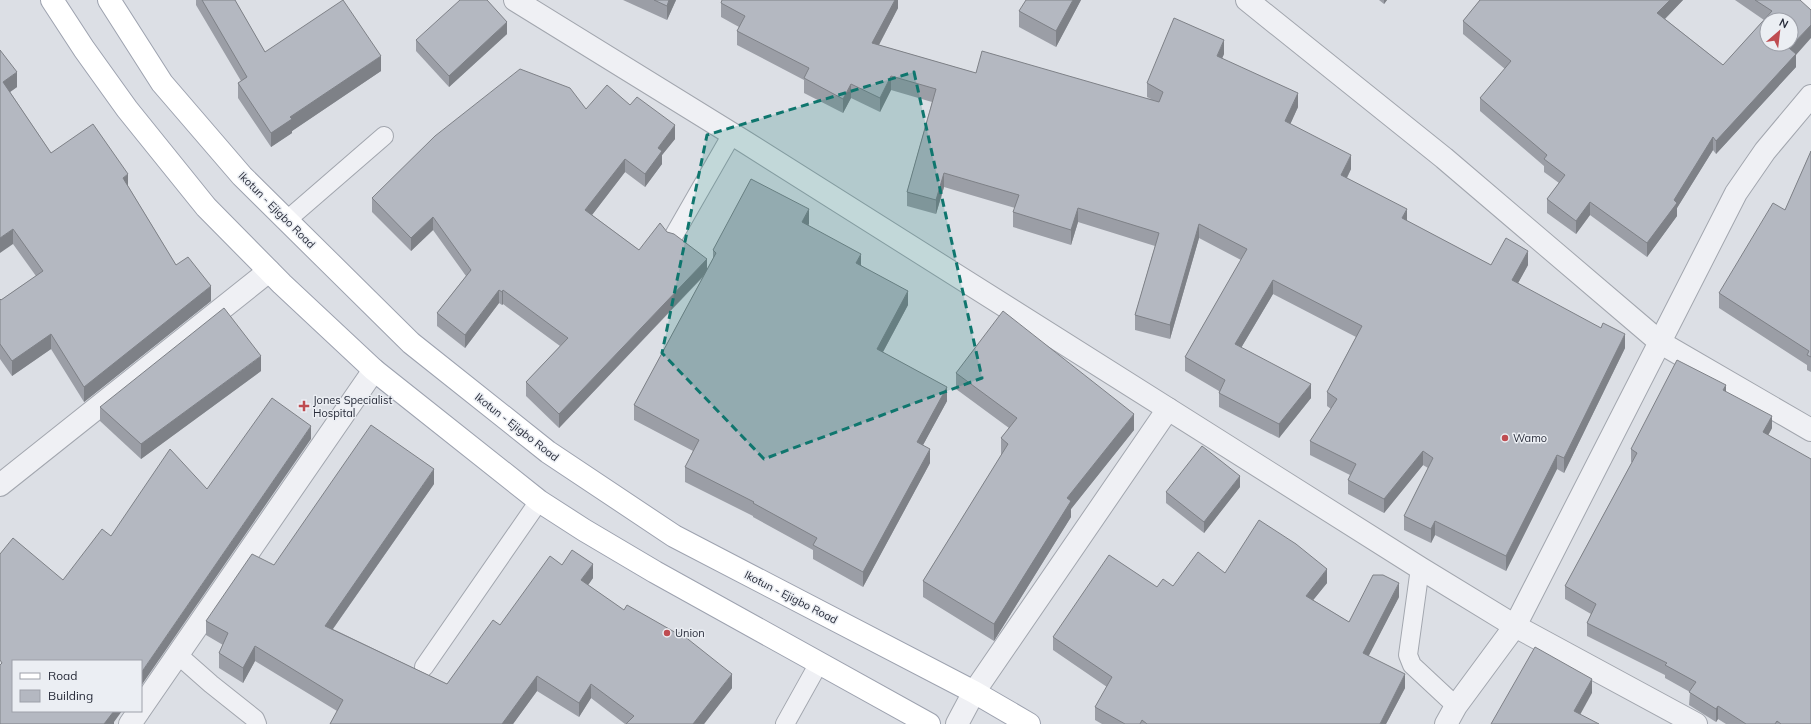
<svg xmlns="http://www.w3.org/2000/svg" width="1811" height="724" font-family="Mulish,sans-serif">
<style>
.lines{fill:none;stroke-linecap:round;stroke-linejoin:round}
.service-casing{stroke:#a2a6ae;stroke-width:20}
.minor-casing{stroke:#a2a6ae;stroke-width:24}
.tertiary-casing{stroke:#a2a6ae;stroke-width:24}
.primary-casing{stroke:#9da2af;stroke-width:24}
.service{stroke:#eff0f4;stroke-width:18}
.minor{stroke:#eff0f4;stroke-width:22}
.tertiary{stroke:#eff0f4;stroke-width:22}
.primary{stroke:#fff;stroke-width:22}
.wall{fill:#9b9ea6}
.shaded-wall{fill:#7e8187}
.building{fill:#b4b8c1;stroke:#7e8187;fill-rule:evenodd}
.marked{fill:#0f766e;fill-opacity:0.2;stroke:#0f766e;stroke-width:3;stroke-dasharray:8 5;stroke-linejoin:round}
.poi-dot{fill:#bf4c51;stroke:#ebeef3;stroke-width:1.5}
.labels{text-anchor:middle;stroke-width:3;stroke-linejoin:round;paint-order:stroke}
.street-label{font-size:11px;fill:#282c3a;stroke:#ebeef3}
.poi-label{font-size:11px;fill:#282c3a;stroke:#ebeef3;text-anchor:start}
</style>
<rect width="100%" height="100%" fill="#dcdfe5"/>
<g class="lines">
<g class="service-casing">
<g id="service">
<polyline points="287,220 384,136"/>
<polyline points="673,237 732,134"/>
<polyline points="1420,568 1408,655 1412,665 1456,706"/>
<polyline points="177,654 211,684 255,719 257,724"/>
<polyline points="424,667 539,501"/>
<polyline points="785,724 819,663"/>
</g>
</g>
<g class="minor-casing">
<g id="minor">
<polyline points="515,0 745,142 1420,568 1515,626 1696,724"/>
<polyline points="1247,0 1444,158 1661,343 1811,430"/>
<polyline points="1802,0 1811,8"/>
<polyline points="0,485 269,271"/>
<polyline points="141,708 374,370"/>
<polyline points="130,724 139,711"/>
<polyline points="957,724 974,692 1168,409"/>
</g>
</g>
<g class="tertiary-casing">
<polyline id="tertiary" points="1446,724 1456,706 1515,626 1736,193 1765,151 1811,96"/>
</g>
<g class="primary-casing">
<g id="primary">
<polyline points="52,0 84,49 127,109 206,207 282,284 374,370 539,501 584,530 655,572 929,724"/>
<polyline points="109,0 162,83 242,176 411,343 548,452 674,536 974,692 1029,724"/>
</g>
</g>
<use href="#service" class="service"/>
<use href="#minor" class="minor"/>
<use href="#tertiary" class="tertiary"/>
<use href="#primary" class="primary"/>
</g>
<g class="wall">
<polygon points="196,0 235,0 265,52 381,71 292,131 292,133 271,147 238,98 238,83 241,81 196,5"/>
<polygon points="623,0 676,0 667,20"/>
<polygon points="898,0 898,8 879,45 976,73 1151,99 1147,97 1147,83 1224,54 1222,58 1298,107 1290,124 1351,169 1347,178 1407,221 1491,265 1528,265 1518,283 1625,348 1564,473 1557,469 1506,571 1435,535 1431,543 1404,530 1404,516 1428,468 1423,465 1384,513 1348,494 1348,480 1350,475 1310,455 1310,441 1331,409 1327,406 1327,392 1356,337 1273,294 1241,348 1311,398 1279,438 1219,407 1219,391 1185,371 1185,357 1241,260 1199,238 1170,339 1135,330 1135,315 1155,246 1078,222 1071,245 1013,227 1013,212 1015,208 944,187 936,214 907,206 907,192 932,102 891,90 880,112 851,98 843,113 804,93 804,80 737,45 737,31 739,27 721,17 721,3"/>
<polygon points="1081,0 1056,47 1019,27 1019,11"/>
<polygon points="1379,0 1387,0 1384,4"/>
<polygon points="1480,0 1683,0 1665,19 1723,65 1764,20 1735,0 1800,0 1796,55 1796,67 1716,154 1713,150 1677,208 1677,216 1647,257 1590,215 1576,234 1547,213 1547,199 1559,183 1544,172 1544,166 1480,111 1480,98 1505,69 1463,34 1463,21"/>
<polygon points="507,34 449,87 416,51 416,40"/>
<polygon points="0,50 17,87 10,92 51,153 128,186 176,265 211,301 84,402 51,349 12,376 0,359 0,299 1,300 36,276 13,244"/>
<polygon points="630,105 675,139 662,155 662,164 645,187 625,172 592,215 639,250 667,232 707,269 713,259 713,250 809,224 808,225 861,265 908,305 883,352 947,401 923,445 930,463 863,587 813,559 813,550 753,517 753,516 685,482 685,467 693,451 634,420 634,405 703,277 559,428 526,396 526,382 560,346 503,304 502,305 499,303 465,348 437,326 437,313 466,276 433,230 411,251 372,212 372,198 586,109"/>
<polygon points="1811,151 1811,372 1807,370 1807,365 1719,308 1719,293 1785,210"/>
<polygon points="261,371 141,459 100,421 100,407"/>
<polygon points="956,373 1134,430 1071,509 1071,517 994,641 923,597 923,581 1002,454 1001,454 1001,438 1009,428 956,389"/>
<polygon points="1726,392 1772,428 1768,435 1811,724 1726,724 1718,719 1716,722 1689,705 1690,692 1665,678 1665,675 1587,636 1587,623 1591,614 1565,599 1565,586 1632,462 1631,462 1631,449"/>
<polygon points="434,484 333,629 447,684 500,625 562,565 593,578 588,585 732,688 704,724 625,724 591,698 579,717 537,691 513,724 330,724 337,711 255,661 243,683 219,668 219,653 223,645 206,635 206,621 274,565"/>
<polygon points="1240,487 1204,533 1166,503 1166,492"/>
<polygon points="1225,573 1327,583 1313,600 1349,622 1399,597 1368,656 1405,688 1386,724 1102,724 1095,720 1095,707 1107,687 1053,650 1053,637 1157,587 1173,586"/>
</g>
<g class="shaded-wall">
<polygon points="669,0 676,0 667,20 667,6"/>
<polygon points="895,0 898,0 898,8 872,58 872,43"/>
<polygon points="1073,0 1081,0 1056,47 1056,31"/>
<polygon points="1384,0 1387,0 1384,4"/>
<polygon points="1670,0 1683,0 1657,27 1657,13"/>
<polygon points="507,22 507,34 449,87 449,76"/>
<polygon points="1811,25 1811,38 1796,55 1796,67 1716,154 1716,141 1789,48"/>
<polygon points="1224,40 1224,54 1217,70 1217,56"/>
<polygon points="381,56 381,71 292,131 292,133 271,147 271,133 290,117"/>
<polygon points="17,72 17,87 3,97 3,82"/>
<polygon points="891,76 891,90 880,112 880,98"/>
<polygon points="851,84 851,98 843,113 843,99"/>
<polygon points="1298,93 1298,107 1285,136 1285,121"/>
<polygon points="675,125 675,139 662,155 662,164 645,187 645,174 658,148"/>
<polygon points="1713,137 1713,150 1677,208 1677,216 1647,257 1647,243"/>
<polygon points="1351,155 1351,169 1341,189 1341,175"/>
<polygon points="625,159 625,172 585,224 585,210"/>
<polygon points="944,173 944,187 936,214 936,200"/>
<polygon points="128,174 128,189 123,178"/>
<polygon points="1590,202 1590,215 1576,234 1576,221"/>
<polygon points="1078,208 1078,222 1071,245 1071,230"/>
<polygon points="809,209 809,224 802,236 802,222"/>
<polygon points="1407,209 1407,223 1402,218"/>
<polygon points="433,217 433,230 411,251 411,238"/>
<polygon points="1199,224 1199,238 1170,339 1170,325"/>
<polygon points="13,229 13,244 0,253 0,238"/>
<polygon points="1528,251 1528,265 1512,294 1512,280"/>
<polygon points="861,254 861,268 856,263"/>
<polygon points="707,259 707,272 559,428 559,414"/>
<polygon points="1273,280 1273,294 1235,358 1235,344"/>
<polygon points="211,286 211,301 84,402 84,387"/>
<polygon points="499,290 499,303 465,348 465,335"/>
<polygon points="503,290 503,304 502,305 502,292"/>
<polygon points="908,291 908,305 877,363 877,349"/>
<polygon points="51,334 51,349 12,376 12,361"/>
<polygon points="1625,334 1625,348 1564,473 1564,458"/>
<polygon points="261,356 261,371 141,459 141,444"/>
<polygon points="1311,384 1311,398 1279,438 1279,424"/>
<polygon points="1726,385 1726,398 1723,390"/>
<polygon points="947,387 947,401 917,456 917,442"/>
<polygon points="1134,414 1134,430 1071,509 1071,517 994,641 994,624 1067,498"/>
<polygon points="1772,416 1772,428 1763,445 1763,432"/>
<polygon points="311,426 311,439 141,686 141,673"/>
<polygon points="930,449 930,463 863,587 863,572"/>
<polygon points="1423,451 1423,465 1384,513 1384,499"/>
<polygon points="1557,455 1557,469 1506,571 1506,556"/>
<polygon points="434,469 434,484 325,640 325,626"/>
<polygon points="1240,476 1240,487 1204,533 1204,522"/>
<polygon points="1435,521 1435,535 1431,543 1431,529"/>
<polygon points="593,564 593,578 581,595 581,580"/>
<polygon points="1327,569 1327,583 1306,609 1306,596"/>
<polygon points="1399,583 1399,597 1363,667 1363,653"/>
<polygon points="255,646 255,661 243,683 243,668"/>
<polygon points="732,674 732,688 704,724 693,724"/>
<polygon points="1405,674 1405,688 1386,724 1380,724"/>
<polygon points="537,676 537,691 513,724 502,724"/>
<polygon points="1592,679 1592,693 1575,724 1574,711"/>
<polygon points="591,684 591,698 579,717 579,703"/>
<polygon points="1718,706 1718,719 1716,722 1716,709"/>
<polygon points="113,711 122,711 114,722 114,724 104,724"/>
</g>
<g class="building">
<polygon points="202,0 235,0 265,52 343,0 381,56 290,117 292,119 271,133 238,83 247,77"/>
<polygon points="460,0 487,0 507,22 449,76 416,40"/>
<polygon points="654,0 669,0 667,6"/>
<polygon points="722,0 895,0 872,43 976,73 982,51 1159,102 1163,92 1147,83 1174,18 1224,40 1217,56 1298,93 1285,121 1351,155 1341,175 1407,209 1402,218 1491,265 1506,238 1528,251 1512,280 1601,328 1603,323 1625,334 1564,458 1557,455 1506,556 1435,521 1431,529 1404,516 1433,458 1423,451 1384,499 1348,480 1356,464 1310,441 1337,399 1327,392 1362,326 1273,280 1235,344 1311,384 1279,424 1219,393 1225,380 1185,357 1247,249 1199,224 1170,325 1135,315 1159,233 1078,208 1071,230 1013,212 1019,195 944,173 936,200 907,192 936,89 891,76 880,98 851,84 843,99 804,78 809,68 737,31 745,16 721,3"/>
<polygon points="1026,0 1073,0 1056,31 1019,11"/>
<path d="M1480 0H1670L1657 13 1723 65 1772 11 1755 0H1800L1811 10V25L1789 48 1796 54 1716 141 1713 137 1674 200 1677 203 1647 243 1590 202 1576 221 1547 199 1565 175 1544 159 1547 155 1480 98 1511 61 1463 21ZM1767 20H1791V44H1767Z"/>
<polygon points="0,50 17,72 3,82 51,153 93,124 128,174 123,178 176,265 188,257 211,286 84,387 51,334 12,361 0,344 0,299 1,300 43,271 13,229 0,238"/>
<polygon points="520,69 570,88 586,109 607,85 630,105 637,97 675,125 658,148 662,151 645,174 625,159 585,210 639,250 660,223 667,232 674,234 707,259 559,414 526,382 568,338 503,290 502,292 499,290 465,335 437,313 471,270 433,217 411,238 372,198 435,136"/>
<polygon points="1811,151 1811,357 1807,355 1809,351 1719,293 1773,203 1785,210"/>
<polygon points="751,179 809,209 802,222 861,254 856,263 908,291 877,349 947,387 917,442 930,449 863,572 813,545 817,538 753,503 754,502 685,467 699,440 634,405 716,253 713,250"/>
<polygon points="224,308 261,356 141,444 100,407"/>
<polygon points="1003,311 1134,414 1067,498 1071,501 994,624 923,581 1008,444 1001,438 1017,418 956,373"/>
<polygon points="1677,360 1726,385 1723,390 1772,416 1763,432 1811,459 1811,724 1781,724 1777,721 1775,724 1746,724 1718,706 1716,709 1689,692 1696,682 1665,665 1667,663 1587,623 1596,604 1565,586 1637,453 1631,449"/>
<polygon points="272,398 311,426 141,673 141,661 13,661 13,711 114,711 104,724 0,724 0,665 2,663 0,660 0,554 13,538 63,580 102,529 111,536 170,449 207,489"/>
<polygon points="371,425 434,469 325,626 447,684 493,620 500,625 550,556 562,565 572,550 593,564 581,580 624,610 627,605 678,634 679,632 732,674 693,724 626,724 634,716 591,684 579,703 537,676 502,724 330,724 343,700 255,646 243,668 219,653 228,633 206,621 252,554 274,565"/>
<polygon points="1202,446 1240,476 1204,522 1166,492"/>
<polygon points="1259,520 1296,544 1327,569 1306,596 1349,622 1373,575 1383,575 1399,583 1363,653 1405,674 1380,724 1147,724 1142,720 1140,724 1125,724 1095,707 1112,677 1053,637 1109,555 1157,587 1163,579 1173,586 1198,552 1225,573"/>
<polygon points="1535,647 1592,679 1574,711 1599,724 1491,724"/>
</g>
<path class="marked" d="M914 72 982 378 764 459 662 353 707 135Z"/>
<g class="poi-dot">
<path d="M302 400h4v4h4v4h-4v4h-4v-4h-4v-4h4z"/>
<circle cx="1505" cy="438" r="4"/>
<circle cx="667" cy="633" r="4"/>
</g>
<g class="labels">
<g class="street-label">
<text transform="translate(277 210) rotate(45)" y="4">Ikotun - Ejigbo Road</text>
<text transform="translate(517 427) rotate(38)" y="4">Ikotun - Ejigbo Road</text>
<text transform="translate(791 597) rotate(27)" y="4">Ikotun - Ejigbo Road</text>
</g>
<g class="poi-label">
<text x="313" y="404">Jones Specialist<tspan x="313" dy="13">Hospital</tspan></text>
<text x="1513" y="442">Wamo</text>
<text x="675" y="637">Union</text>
</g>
</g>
<rect x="12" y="660" width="130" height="52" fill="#ebeef3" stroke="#9da0a9"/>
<rect x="20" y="673" width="20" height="6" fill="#ffffff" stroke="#9da0a9"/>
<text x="48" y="680" font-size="12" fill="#282c3a">Road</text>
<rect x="20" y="690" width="20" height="12" fill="#b4b8c1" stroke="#9da0a9"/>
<text x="48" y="700" font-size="12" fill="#282c3a">Building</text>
<g transform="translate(1779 32) rotate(28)"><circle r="19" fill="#ebeef3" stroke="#9da0a9"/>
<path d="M0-3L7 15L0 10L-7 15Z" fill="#bf4c51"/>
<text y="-6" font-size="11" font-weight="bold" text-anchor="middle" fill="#282c3a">N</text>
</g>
</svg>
